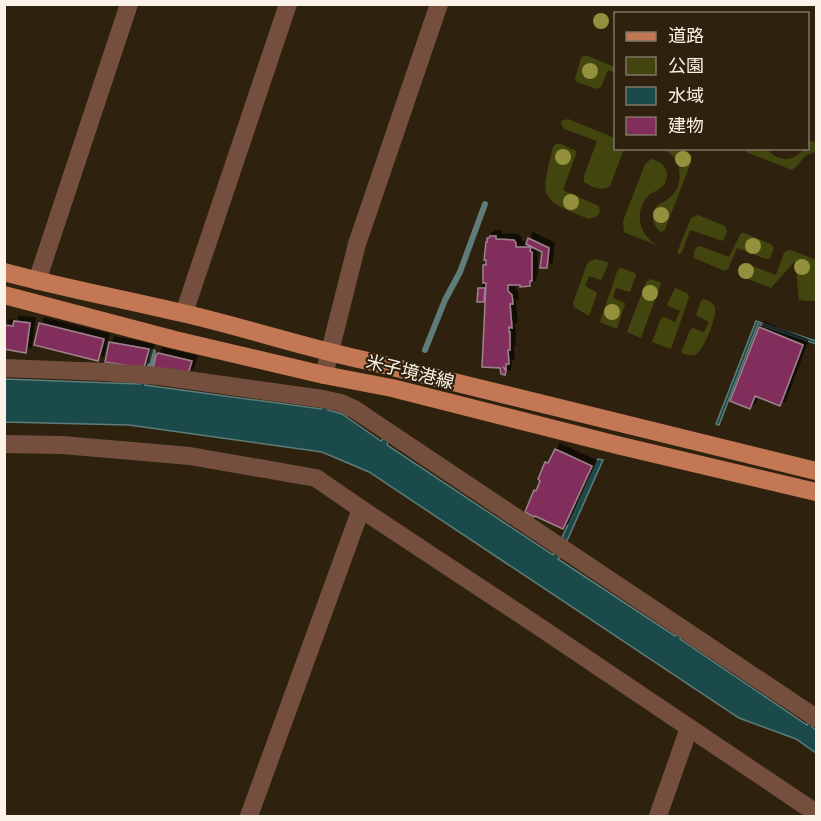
<svg xmlns="http://www.w3.org/2000/svg" width="821" height="821" font-family="'Playfair Display','Noto Sans JP',serif">
<style>
.green{fill:#43450f}
.water{fill:#1b4a4b;stroke:#5e7d7a;stroke-width:1.5}
.lines{fill:none;stroke-linecap:round;stroke-linejoin:round}
.stream{stroke:#5e7d7a;stroke-width:6}
.building{fill:#822e5b;stroke:#9d828d;stroke-width:1.5;filter:url(#shadow)}
.street{stroke:#744f3e;stroke-width:18}
.primary{stroke:#c37754;stroke-width:18}
.tree{fill:#93903e}
.labels{text-anchor:middle;stroke-width:4.5;stroke-linejoin:round;paint-order:stroke}
.street-label{font-size:18px;fill:#fbf3e7;stroke:#2e220f}
</style>
<defs>
<filter id="shadow"><feDropShadow dx="5" dy="-5" stdDeviation="0" flood-color="#0009"/></filter>
</defs>
<rect width="100%" height="100%" fill="#2e220f"/>
<g class="green">
<polygon points="583,56 588,56 615,67 615,73 608,70 601,87 597,89 576,82 575,79 581,58"/>
<path d="M568 119 615 138 616 148 624 149 610 186C602 192 592 187 584 182V176L597 141 564 129 562 126 561 121Z"/>
<path d="M810 141 816 142V152C800 155 803 163 792 170L746 152 744 149H767C774 157 783 162 794 157 800 154 802 150 808 148V142Z"/>
<path d="M556 144H561L576 151V154L563 190 599 206 600 212 597 216 589 219C539 199 540 199 553 147Z"/>
<path d="M662 149C673 148 684 146 692 156L691 162 665 230 661 232C654 227 649 215 656 207 659 203 665 202 668 199 679 191 682 177 678 165 675 157 670 152 662 149Z"/>
<path d="M651 159C663 161 671 171 665 183 661 190 654 191 649 195 637 206 637 226 648 238 651 242 656 244 659 246L626 233 624 232 623 221 645 164Z"/>
<polygon points="698,215 725,226 727,232 723,241 690,230 682,252 680,254 677,253 690,220 691,218"/>
<path d="M741 233H744L771 244 774 248 770 258 766 259 737 248 728 269 725 271 694 258C693 254 695 246 700 246L729 257Z"/>
<polygon points="791,250 816,260 816,301 807,301 799,300 795,261 771,288 740,276 740,272 744,263 776,275 784,253 786,251"/>
<polygon points="595,259 607,262 608,264 602,279 601,280 589,276 585,286 596,292 597,294 589,316 574,307 573,303 587,264 590,261"/>
<polygon points="621,268 635,273 636,275 630,292 616,288 613,298 625,303 625,304 617,329 600,322 618,269"/>
<polygon points="650,279 659,282 661,284 641,338 627,332 646,282"/>
<polygon points="675,288 687,293 689,297 671,349 652,342 661,318 664,317 675,322 680,311 668,306 667,304"/>
<path d="M704 299C709 301 713 302 715 307 718 315 703 352 695 355 690 356 685 354 681 353L690 330 693 328 704 332 709 322 696 315 701 301Z"/>
</g>
<g class="water">
<polygon points="756,321 816,341 816,344 758,324 719,425 716,424"/>
<polygon points="5,379 140,384 146,380 145,385 321,409 322,405 329,405 328,410 342,414 381,441 384,438 389,440 387,445 553,555 555,551 561,555 558,559 675,636 678,633 682,635 680,639 807,725 810,721 815,724 812,727 816,730 816,753 796,739 739,718 369,472 322,452 129,425 5,422"/>
<polygon points="598,459 603,460 566,543 561,540"/>
</g>
<g class="lines">
<g class="stream">
<polyline points="425,350 445,300 460,272 485,204"/>
<polyline points="150,366 153,352"/>
</g>
</g>
<g class="building">
<polygon points="490,236 496,236 496,239 514,240 516,243 516,247 531,247 530,251 532,252 532,281 530,281 530,286 520,287 520,285 508,285 508,291 512,295 513,304 510,304 512,328 509,327 509,332 510,332 510,350 508,350 509,364 506,364 506,369 504,368 506,371 505,375 501,374 500,368 482,367 486,283 483,283 483,265 486,265 486,260 484,260 486,242 487,242 487,238 489,238"/>
<polygon points="528,238 549,248 547,268 540,268 542,252 526,244"/>
<polygon points="478,288 485,288 484,302 477,302"/>
<polygon points="14,321 30,323 26,353 4,349 4,325 13,326"/>
<polygon points="39,323 104,339 98,361 34,345"/>
<polygon points="759,327 803,345 780,406 755,396 750,409 730,401"/>
<polygon points="109,342 149,349 144,368 105,362"/>
<polygon points="158,353 192,361 188,374 153,368 156,355"/>
<polygon points="555,449 592,466 563,529 535,516 534,517 525,512 534,490 536,491 540,481 538,479 545,462 548,463"/>
</g>
<g class="lines">
<g class="street">
<polyline points="37,281 129,4"/>
<polyline points="184,313 288,4"/>
<polyline points="4,368 105,372 159,376 323,399 341,403 354,409 816,718"/>
<polyline points="324,375 357,244 439,4"/>
<polyline points="4,444 62,445 190,456 316,478 361,509 535,624 816,813"/>
<polyline points="249,816 361,509"/>
<polyline points="658,816 689,728"/>
</g>
<g class="primary">
<path d="M4 272C63 288 123 299 182 313 244 327 305 348 368 361L816 471"/>
<polyline points="4,295 175,340 324,375 392,388 617,445 816,492"/>
</g>
</g>
<g class="tree">
<circle cx="601" cy="21" r="8"/>
<circle cx="590" cy="71" r="8"/>
<circle cx="563" cy="157" r="8"/>
<circle cx="683" cy="159" r="8"/>
<circle cx="571" cy="202" r="8"/>
<circle cx="661" cy="215" r="8"/>
<circle cx="753" cy="246" r="8"/>
<circle cx="802" cy="267" r="8"/>
<circle cx="746" cy="271" r="8"/>
<circle cx="650" cy="293" r="8"/>
<circle cx="612" cy="312" r="8"/>
</g>
<g class="labels">
<g class="street-label">
<text transform="translate(410 372) rotate(14)" y="6">米子境港線</text>
</g>
</g>
<rect width="821" height="821" fill="none" stroke="#fbf3e7" stroke-width="12"/>
<rect x="614" y="12" width="195" height="138" fill="#2e220f" stroke="#807665" stroke-width="1.5"/>
<rect x="626" y="32" width="30" height="9" fill="#c37754" stroke="#807665" stroke-width="1.5"/>
<text x="668" y="42" font-size="18" fill="#fbf3e7">道路</text>
<rect x="626" y="57" width="30" height="18" fill="#43450f" stroke="#807665" stroke-width="1.5"/>
<text x="668" y="72" font-size="18" fill="#fbf3e7">公園</text>
<rect x="626" y="87" width="30" height="18" fill="#1b4a4b" stroke="#807665" stroke-width="1.5"/>
<text x="668" y="102" font-size="18" fill="#fbf3e7">水域</text>
<rect x="626" y="117" width="30" height="18" fill="#822e5b" stroke="#807665" stroke-width="1.5"/>
<text x="668" y="132" font-size="18" fill="#fbf3e7">建物</text>
</svg>
